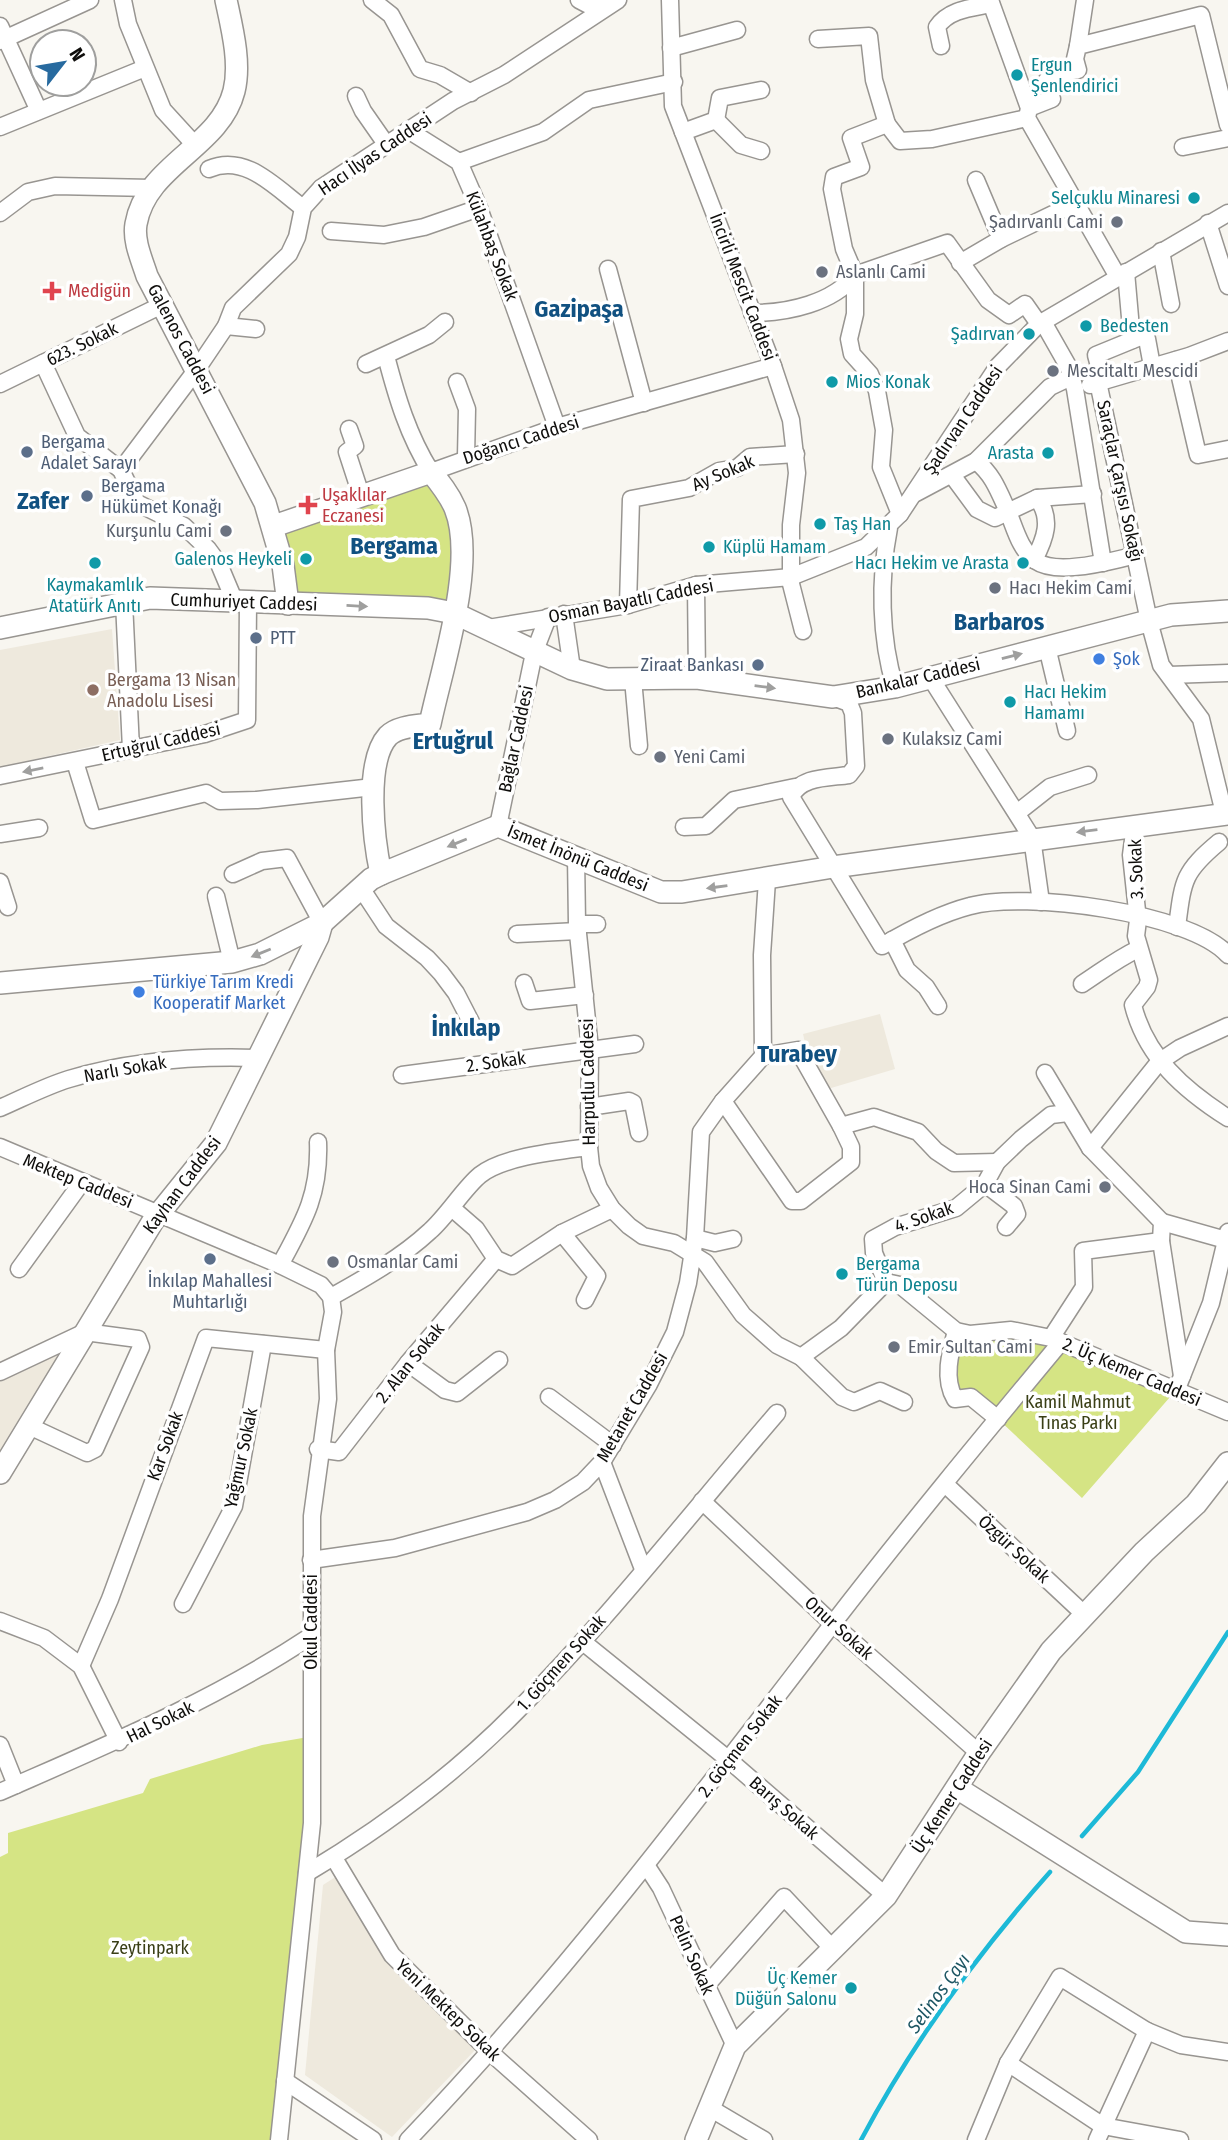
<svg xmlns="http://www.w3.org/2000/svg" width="1228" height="2140" font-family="'Fira Sans Condensed',sans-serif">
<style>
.built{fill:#eee9dd}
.green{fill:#d5e484}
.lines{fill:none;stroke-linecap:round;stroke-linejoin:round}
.stream{stroke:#1db9d7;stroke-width:4.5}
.minor-casing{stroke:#989591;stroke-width:19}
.major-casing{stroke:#989591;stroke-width:24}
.minor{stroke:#fff;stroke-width:16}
.major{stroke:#fff;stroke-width:21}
.oneway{fill:#9f9f9e}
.culture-dot{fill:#0f9aa8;stroke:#fff;stroke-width:2.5}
.worship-dot{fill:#6b7280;stroke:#fff;stroke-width:2.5}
.health-dot{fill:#e0444e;stroke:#fff;stroke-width:2.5}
.service-dot{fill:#5c6f8a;stroke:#fff;stroke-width:2.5}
.shop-dot{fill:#3f7fe0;stroke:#fff;stroke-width:2.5}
.education-dot{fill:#8d6e63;stroke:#fff;stroke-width:2.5}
.labels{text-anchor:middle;stroke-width:7;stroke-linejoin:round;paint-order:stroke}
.culture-label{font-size:18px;fill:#0d838f;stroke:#fff;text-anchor:start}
.street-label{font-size:18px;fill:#0f0e0c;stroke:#fff}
.worship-label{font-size:18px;fill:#5b616d;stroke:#fff;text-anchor:start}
.health-label{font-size:18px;fill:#be3a42;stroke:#fff;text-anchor:start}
.service-label{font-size:18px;fill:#4e5e75;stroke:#fff;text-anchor:start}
.shop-label{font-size:18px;fill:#366cbe;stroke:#fff;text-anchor:start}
.education-label{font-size:18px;fill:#785e54;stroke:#fff;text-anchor:start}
.park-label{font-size:18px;fill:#3a3f16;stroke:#fff}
.water-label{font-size:19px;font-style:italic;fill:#1e5764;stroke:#fff}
.district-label{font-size:24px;font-weight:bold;fill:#115181;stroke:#fff}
</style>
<rect width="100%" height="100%" fill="#f8f6f0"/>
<g class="built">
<polygon points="112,629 120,740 0,767 0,650"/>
<polygon points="880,1014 895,1069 821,1091 798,1050 806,1047 803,1034"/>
<polygon points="71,1337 0,1454 0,1372"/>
<polygon points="337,1876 384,1960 475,2050 392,2137 305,2075 323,1885"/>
</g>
<g class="green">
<polygon points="431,472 454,507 454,613 288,604 283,565 285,524"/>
<polygon points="1011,1330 1177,1389 1082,1498 998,1419 955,1399 956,1331"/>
<polygon points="314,1736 279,2140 0,2140 0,1857 8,1853 8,1833 143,1793 150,1779 262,1745"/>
</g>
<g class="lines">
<g class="stream">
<polyline points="1082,1836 1138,1772 1228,1632"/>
<path d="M861 2140C912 2044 978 1953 1050 1872"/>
</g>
<g class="minor-casing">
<g id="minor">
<polyline points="123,0 128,24 163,110 195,145"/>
<polyline points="372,0 391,15 420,69 440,75 471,93"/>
<polyline points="579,0 600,11 602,2"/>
<polyline points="670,0 673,106 773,366 791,420 797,473 791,525 791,584 803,631"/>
<polyline points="990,0 1029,108 1027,118 1118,277"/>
<polyline points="0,26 38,109"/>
<polyline points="818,39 869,36 874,80 887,124"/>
<polyline points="0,41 90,0"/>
<path d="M941 46 937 27C949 9 972 8 991 4"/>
<polyline points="1078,46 1085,0"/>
<polyline points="671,48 737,30"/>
<polyline points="356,96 363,111 386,144"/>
<polyline points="1029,108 1052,99 1047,80 1053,74 1078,70 1075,59 1078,46 1201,15 1228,125"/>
<polyline points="716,120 741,145 761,151"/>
<polyline points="0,127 145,68"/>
<polyline points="408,130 459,162 479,208 557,427"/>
<polyline points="683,132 716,120 720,98 761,90"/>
<polyline points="1183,147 1228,138"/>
<polyline points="459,162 543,132 589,100 674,82"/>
<path d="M209 169C245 153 275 187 303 208"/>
<polyline points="976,180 1001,239"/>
<polyline points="0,213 28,192 55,186 152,188"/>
<polyline points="1208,223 1228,286"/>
<polyline points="331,231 384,235 424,227 479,208"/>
<polyline points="1161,251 1171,304"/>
<polyline points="960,263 1001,239 1078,202"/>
<polyline points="608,269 644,403"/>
<polyline points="1126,272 1132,340"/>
<polyline points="855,275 947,243 988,300 1009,315 1025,304 1039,324"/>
<path d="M752 313C788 313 833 303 855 275"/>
<polyline points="1043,322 1068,366 1075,389 1103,563"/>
<polyline points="226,326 256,329"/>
<path d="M386 356C397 398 408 435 431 472L557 427 773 366"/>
<polyline points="1176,360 1198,455 1228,449"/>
<polyline points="43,363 77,436 121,470 137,503 184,526 208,549 219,564 235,602"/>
<polyline points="366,364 429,335 445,322"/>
<polyline points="1103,381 1096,355 1140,337 1147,339 1152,366"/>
<polyline points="457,382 467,409 466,457"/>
<polyline points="1098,382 1149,621 1161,665 1201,719 1224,813"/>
<polyline points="0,384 164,304"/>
<polyline points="1090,385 1189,356 1228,341"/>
<polyline points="349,429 355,446 347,452 361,495"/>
<path d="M976 461C991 473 997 487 1005 505 1014 523 1018 549 1036 561 1057 576 1113 561 1136 555"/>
<polyline points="121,470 197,369 226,326 233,308 289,254 297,237 303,208 321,188 453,101 504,75 618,0"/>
<polyline points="952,475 977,509 995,518 1037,498 1093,494"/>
<polyline points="916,493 976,461 1050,387 1071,377"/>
<polyline points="900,514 881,467 884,430 877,391 870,374 852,354 849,339 855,314 855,275 844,249 832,189 834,177 861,167 851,138 887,124 900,141 932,139 1027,118"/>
<path d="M889 528C879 579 880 638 895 687"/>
<path d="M1034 560C1045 539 1053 519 1037 498"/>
<polyline points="696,585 697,678"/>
<polyline points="124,602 131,749"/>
<polyline points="628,605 631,499 689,488 719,471 737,468 750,457 796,454"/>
<polyline points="564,614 572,669"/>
<polyline points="488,628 628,605 696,585 791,577 866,547 900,514 998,366 1039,324 1228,213"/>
<polyline points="1047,647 1067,731"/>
<polyline points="1169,675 1228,673"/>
<polyline points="930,677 1032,838 1041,902"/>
<polyline points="633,679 639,746"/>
<path d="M833 697 849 703 853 713 856 766 849 775C829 778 800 776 791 797L882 946C909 930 939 914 970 906 1023 891 1190 912 1228 955"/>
<polyline points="75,762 93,820 206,793 220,801 257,800 373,787"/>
<polyline points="0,776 205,734 247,720 248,602"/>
<polyline points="1017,813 1050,787 1088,775"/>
<path d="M1135 825 1131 855 1138 920 1136 936 1149 980 1147 987 1133 1005C1146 1057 1184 1090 1228 1118"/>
<polyline points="498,826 534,653 548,617"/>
<polyline points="684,827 706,826 734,800 795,787"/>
<polyline points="0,834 39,828"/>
<polyline points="576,856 577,924 590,1049 589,1147 591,1166 599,1188 612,1209 629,1226 643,1236 674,1243 705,1262 743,1315 777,1345 801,1357 841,1328 886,1282"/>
<polyline points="233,874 262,861 287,858 322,923"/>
<polyline points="0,882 8,907"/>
<polyline points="361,888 386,926 427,958 441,973 456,993 471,1022"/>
<polyline points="216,896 232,962"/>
<polyline points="577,924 597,924"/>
<path d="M1177 927C1183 880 1183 872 1219 842"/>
<polyline points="517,934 578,931"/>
<polyline points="892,940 907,970 926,987 938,1006"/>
<polyline points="524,983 530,1001 585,995"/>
<path d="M1082 984C1102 971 1117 959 1138 949"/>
<polyline points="763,1056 798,1050 841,1126 874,1117 918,1132 936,1151 954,1163 997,1162"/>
<polyline points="1045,1073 1090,1148 1162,1222 1161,1241 1182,1376 1177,1389"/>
<polyline points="402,1075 635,1044"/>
<polyline points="723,1101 792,1201 801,1201 851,1162 851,1147 841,1126"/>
<polyline points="589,1107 629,1101 633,1103 639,1133"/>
<path d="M0 1108C23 1098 46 1086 69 1079 130 1061 194 1056 256 1058"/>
<polyline points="0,1147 280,1265 321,1285 331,1297 333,1312 326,1350 328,1399 312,1516 312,1823 279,2140"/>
<polyline points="1090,1148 1159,1062 1180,1048 1228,1026"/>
<polyline points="985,1184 1014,1206 1017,1214 1006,1227"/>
<polyline points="453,1209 476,1229 496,1259 512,1266 562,1233 612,1209"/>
<polyline points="1162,1222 1226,1240"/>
<polyline points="562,1233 597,1276 585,1300"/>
<polyline points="695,1238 715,1243 733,1239"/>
<path d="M280 1265C304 1221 320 1194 318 1142"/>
<polyline points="19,1269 82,1182"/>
<polyline points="886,1282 900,1285 956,1331 970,1334 1011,1330 1051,1338 1228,1412"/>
<polyline points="886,1282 874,1253 873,1239 895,1227 956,1208 985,1184 997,1162 1021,1139 1051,1115 1068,1113"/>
<path d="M331 1297C365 1278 401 1258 430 1231 447 1216 465 1187 480 1175 504 1156 559 1151 589 1147"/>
<path d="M956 1331C950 1353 943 1379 955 1399L971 1397 998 1419"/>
<polyline points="1051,1338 1084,1287 1083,1251 1161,1241"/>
<polyline points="801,1357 842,1397 854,1402 880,1391 904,1402"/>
<polyline points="408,1363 445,1390 457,1393 499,1360"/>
<polyline points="0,1372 85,1332 138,1339 141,1347 95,1449 87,1453 29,1426"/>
<polyline points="1182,1376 1211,1303 1228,1232"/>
<polyline points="549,1397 613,1445"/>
<polyline points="318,1449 339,1452 408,1363 496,1259"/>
<polyline points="602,1462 643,1569"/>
<polyline points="945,1484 1084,1614"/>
<polyline points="702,1501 833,1624 979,1753"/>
<polyline points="311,1560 395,1548 527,1512 555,1500 583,1482 602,1462 649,1384 675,1332 688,1283 695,1238 701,1132 723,1101 763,1056 762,955 767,880"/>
<polyline points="183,1604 234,1506 263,1344"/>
<polyline points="0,1621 44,1638 81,1666 119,1742"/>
<polyline points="583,1642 729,1760 886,1896"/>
<polyline points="81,1666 110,1599 206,1338 326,1350"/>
<polyline points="0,1745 16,1785"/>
<path d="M0 1792C107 1745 213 1701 311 1636"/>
<polyline points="334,1858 392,1955 491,2053 589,2140"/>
<polyline points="646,1865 661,1888 735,2046"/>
<path d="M307 1873C382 1828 455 1774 516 1712 609 1618 691 1513 777 1413"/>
<polyline points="705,1987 784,1897 833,1949"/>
<polyline points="1008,2063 1103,2126 1180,2140"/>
<polyline points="285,2081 373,2140"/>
<polyline points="708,2107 764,2140"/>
<path d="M408 2140C562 1979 696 1802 831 1626 905 1530 983 1436 1061 1342"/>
<polyline points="976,2140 1008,2063 1060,1977 1147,2031 1181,2045 1228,2052"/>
<polyline points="1097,2140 1147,2031"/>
</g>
</g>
<g class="major-casing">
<g id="major">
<path d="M226 0C232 28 241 63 234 91 220 147 146 165 136 224 133 241 142 260 147 276L265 503 283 565 288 604"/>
<path d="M274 526 431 472C440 483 449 494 455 508 477 562 442 667 430 724 417 726 398 726 388 736 364 762 374 842 381 874"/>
<polyline points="0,628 150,598 428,608 454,613 572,669 607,679 697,678 833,697 895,687 1171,615 1228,611"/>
<polyline points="0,983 232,962 260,954 322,923 371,879 381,874 498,826 661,892 682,892 833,867 1228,814"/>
<polyline points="0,1473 153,1221 216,1143 318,937 322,923"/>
<polyline points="957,1788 1186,1932 1228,1935"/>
<polyline points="696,2140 735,2046 886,1896 979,1753 1051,1651 1144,1552 1196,1504 1228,1463"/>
</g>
</g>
<use href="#minor" class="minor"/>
<use href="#major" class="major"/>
</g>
<defs><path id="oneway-solid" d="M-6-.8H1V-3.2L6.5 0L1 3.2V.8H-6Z" transform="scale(1.75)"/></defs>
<g class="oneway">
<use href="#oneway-solid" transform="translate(357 606) rotate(3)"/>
<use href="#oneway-solid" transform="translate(1012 656) rotate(-14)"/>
<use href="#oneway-solid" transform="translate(765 687) rotate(7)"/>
<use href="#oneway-solid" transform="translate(33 770) rotate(169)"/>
<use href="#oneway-solid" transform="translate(1087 831) rotate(173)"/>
<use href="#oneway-solid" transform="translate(457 843) rotate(158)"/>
<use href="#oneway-solid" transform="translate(717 887) rotate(172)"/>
<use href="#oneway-solid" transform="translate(261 953) rotate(158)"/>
</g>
<g class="culture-dot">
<circle cx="1017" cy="75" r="7"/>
<circle cx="1194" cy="198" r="7"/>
<circle cx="1086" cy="326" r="7"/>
<circle cx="1029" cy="334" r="7"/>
<circle cx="832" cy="382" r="7"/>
<circle cx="1048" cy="453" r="7"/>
<circle cx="820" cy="524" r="7"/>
<circle cx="709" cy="547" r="7"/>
<circle cx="306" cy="559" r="7"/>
<circle cx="95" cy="563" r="7"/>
<circle cx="1023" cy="563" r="7"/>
<circle cx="1010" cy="702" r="7"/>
<circle cx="842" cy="1274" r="7"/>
<circle cx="851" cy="1988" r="7"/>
</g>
<g class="worship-dot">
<circle cx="1117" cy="222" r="7"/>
<circle cx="822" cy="272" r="7"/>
<circle cx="1053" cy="371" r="7"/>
<circle cx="226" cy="531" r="7"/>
<circle cx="995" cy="588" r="7"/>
<circle cx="888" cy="739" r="7"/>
<circle cx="660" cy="757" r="7"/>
<circle cx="1105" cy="1187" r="7"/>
<circle cx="333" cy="1262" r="7"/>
<circle cx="894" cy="1347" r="7"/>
</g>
<g class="health-dot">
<path d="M48.5 280.5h7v7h7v7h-7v7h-7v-7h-7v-7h7z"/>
<path d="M304.5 494.5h7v7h7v7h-7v7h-7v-7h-7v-7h7z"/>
</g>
<g class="service-dot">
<circle cx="27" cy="452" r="7"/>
<circle cx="87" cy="496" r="7"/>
<circle cx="256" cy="638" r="7"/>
<circle cx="758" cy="665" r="7"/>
<circle cx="210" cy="1259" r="7"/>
</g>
<g class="shop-dot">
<circle cx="1099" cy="659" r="7"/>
<circle cx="139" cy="992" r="7"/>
</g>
<circle class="education-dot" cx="93" cy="690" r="7"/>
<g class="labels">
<g class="culture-label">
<text x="1031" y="71">Ergun<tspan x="1031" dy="21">Şenlendirici</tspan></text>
<text x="1180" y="204" text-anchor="end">Selçuklu Minaresi</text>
<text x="1100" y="332">Bedesten</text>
<text x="1015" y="340" text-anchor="end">Şadırvan</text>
<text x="846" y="388">Mios Konak</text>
<text x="1034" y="459" text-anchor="end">Arasta</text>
<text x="834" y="530">Taş Han</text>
<text x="723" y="553">Küplü Hamam</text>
<text x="292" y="565" text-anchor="end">Galenos Heykeli</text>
<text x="1009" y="569" text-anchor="end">Hacı Hekim ve Arasta</text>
<text x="95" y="591" text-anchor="middle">Kaymakamlık<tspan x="95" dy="21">Atatürk Anıtı</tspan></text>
<text x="1024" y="698">Hacı Hekim<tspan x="1024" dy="21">Hamamı</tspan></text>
<text x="856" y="1270">Bergama<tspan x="856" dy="21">Türün Deposu</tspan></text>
<text x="837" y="1984" text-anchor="end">Üç Kemer<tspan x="837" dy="21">Düğün Salonu</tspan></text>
</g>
<g class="street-label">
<text transform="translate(375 154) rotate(-34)" y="6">Hacı İlyas Caddesi</text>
<text transform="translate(492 246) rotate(69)" y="6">Külahbaş Sokak</text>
<text transform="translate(743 287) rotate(69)" y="6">İncirli Mescit Caddesi</text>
<text transform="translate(181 339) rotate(62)" y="6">Galenos Caddesi</text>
<text transform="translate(82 344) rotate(-26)" y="6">623. Sokak</text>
<text transform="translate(963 420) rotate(-56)" y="6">Şadırvan Caddesi</text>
<text transform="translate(521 440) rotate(-18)" y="6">Doğancı Caddesi</text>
<text transform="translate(723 473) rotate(-23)" y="6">Ay Sokak</text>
<text transform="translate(1120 481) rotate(78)" y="6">Saraçlar Çarşısı Sokağı</text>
<text transform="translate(631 601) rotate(-11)" y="6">Osman Bayatlı Caddesi</text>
<text transform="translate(244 602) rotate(2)" y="6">Cumhuriyet Caddesi</text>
<text transform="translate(918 678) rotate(-13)" y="6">Bankalar Caddesi</text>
<text transform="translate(516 739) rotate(-78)" y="6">Bağlar Caddesi</text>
<text transform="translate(161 742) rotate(-13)" y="6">Ertuğrul Caddesi</text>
<text transform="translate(578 858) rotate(22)" y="6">İsmet İnönü Caddesi</text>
<text transform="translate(1136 869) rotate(-92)" y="6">3. Sokak</text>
<text transform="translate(496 1062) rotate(-8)" y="6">2. Sokak</text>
<text transform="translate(125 1069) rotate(-10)" y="6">Narlı Sokak</text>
<text transform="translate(588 1082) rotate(-91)" y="6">Harputlu Caddesi</text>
<text transform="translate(78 1181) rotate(22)" y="6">Mektep Caddesi</text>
<text transform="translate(182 1185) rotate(-53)" y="6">Kayhan Caddesi</text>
<text transform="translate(924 1217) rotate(-19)" y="6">4. Sokak</text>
<text transform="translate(410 1363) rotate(-51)" y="6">2. Alan Sokak</text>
<text transform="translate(1132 1372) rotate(23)" y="6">2. Üç Kemer Caddesi</text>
<text transform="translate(632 1407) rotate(-60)" y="6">Metanet Caddesi</text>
<text transform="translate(165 1446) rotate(-70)" y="6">Kar Sokak</text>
<text transform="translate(241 1458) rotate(-78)" y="6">Yağmur Sokak</text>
<text transform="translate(1014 1549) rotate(43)" y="6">Özgür Sokak</text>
<text transform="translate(311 1622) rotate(-90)" y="6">Okul Caddesi</text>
<text transform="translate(839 1628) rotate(42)" y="6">Onur Sokak</text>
<text transform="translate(561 1663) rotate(-48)" y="6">1. Göçmen Sokak</text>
<text transform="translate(160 1722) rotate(-26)" y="6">Hal Sokak</text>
<text transform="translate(740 1746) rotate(-52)" y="6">2. Göçmen Sokak</text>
<text transform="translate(952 1796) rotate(-57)" y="6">Üç Kemer Caddesi</text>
<text transform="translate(784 1808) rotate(41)" y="6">Barış Sokak</text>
<text transform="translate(692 1955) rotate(66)" y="6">Pelin Sokak</text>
<text transform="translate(448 2010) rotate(44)" y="6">Yeni Mektep Sokak</text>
</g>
<g class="worship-label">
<text x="1103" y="228" text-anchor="end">Şadırvanlı Cami</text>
<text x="836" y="278">Aslanlı Cami</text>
<text x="1067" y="377">Mescitaltı Mescidi</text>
<text x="212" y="537" text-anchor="end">Kurşunlu Cami</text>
<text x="1009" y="594">Hacı Hekim Cami</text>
<text x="902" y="745">Kulaksız Cami</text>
<text x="674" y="763">Yeni Cami</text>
<text x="1091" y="1193" text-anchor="end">Hoca Sinan Cami</text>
<text x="347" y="1268">Osmanlar Cami</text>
<text x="908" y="1353">Emir Sultan Cami</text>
</g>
<g class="health-label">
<text x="68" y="297">Medigün</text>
<text x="322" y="501">Uşaklılar<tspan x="322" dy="21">Eczanesi</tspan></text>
</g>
<g class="service-label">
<text x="41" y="448">Bergama<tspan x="41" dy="21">Adalet Sarayı</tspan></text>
<text x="101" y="492">Bergama<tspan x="101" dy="21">Hükümet Konağı</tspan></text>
<text x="270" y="644">PTT</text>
<text x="744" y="671" text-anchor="end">Ziraat Bankası</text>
<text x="210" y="1287" text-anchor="middle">İnkılap Mahallesi<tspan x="210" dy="21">Muhtarlığı</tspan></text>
</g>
<g class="shop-label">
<text x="1113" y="665">Şok</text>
<text x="153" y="988">Türkiye Tarım Kredi<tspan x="153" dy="21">Kooperatif Market</tspan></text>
</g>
<g class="education-label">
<text x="107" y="686">Bergama 13 Nisan<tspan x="107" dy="21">Anadolu Lisesi</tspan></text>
</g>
<g class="park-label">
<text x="1078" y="1408">Kamil Mahmut<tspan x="1078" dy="21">Tınas Parkı</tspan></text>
<text x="150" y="1954">Zeytinpark</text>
</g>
<g class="water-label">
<text transform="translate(938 1993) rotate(-54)" y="7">Selinos Çayı</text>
</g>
<g class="district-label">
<text x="579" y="317">Gazipaşa</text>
<text x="43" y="509">Zafer</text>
<text x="394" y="554">Bergama</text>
<text x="999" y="630">Barbaros</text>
<text x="453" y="749">Ertuğrul</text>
<text x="466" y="1036">İnkılap</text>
<text x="797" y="1062">Turabey</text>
</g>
</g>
<g transform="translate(63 63) rotate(59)"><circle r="33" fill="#ffffff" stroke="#9f9f9e" stroke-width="2"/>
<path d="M0-5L12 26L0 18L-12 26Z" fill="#276a9f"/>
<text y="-10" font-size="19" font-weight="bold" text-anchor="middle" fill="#0f0e0c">N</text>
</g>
</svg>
